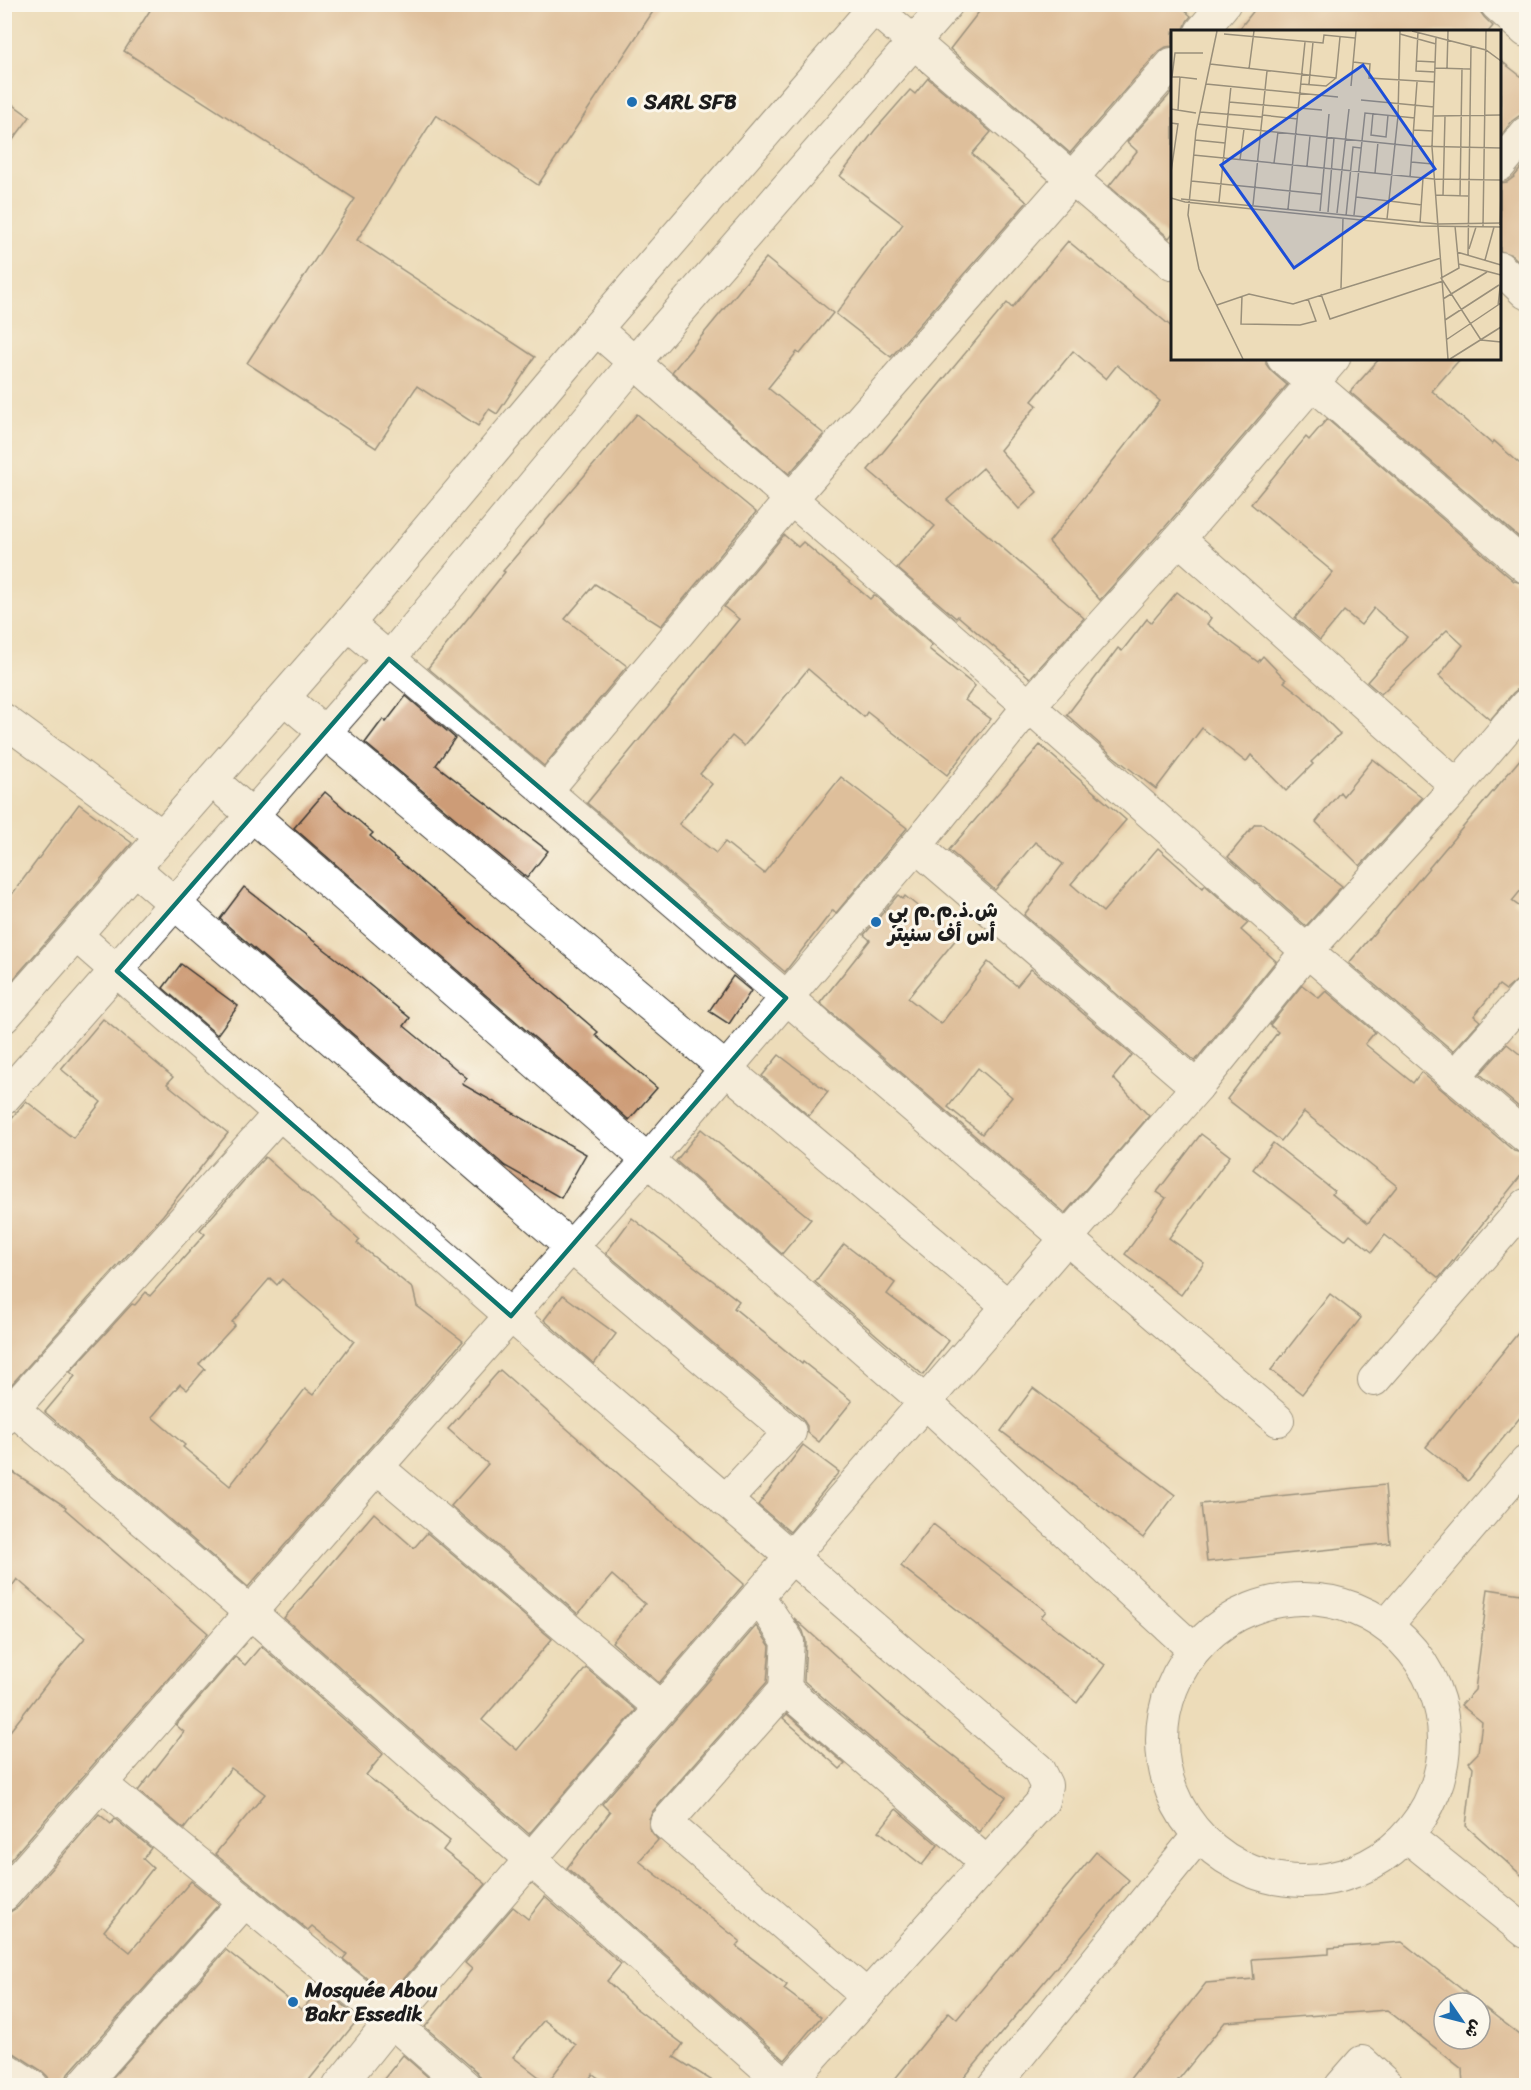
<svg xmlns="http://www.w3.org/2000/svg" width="1531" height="2090" font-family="Sriracha,'Playpen Sans Arabic',sans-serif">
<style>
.building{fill:#cd9c77;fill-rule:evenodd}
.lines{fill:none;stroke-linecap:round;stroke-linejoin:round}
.minor-casing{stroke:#3b3934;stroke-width:34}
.minor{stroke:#fff;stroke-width:32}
.marked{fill:none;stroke:#0f766e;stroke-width:4.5;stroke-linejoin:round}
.poi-dot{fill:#1f6fb2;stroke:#fbf7ec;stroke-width:2}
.labels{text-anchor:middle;stroke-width:6;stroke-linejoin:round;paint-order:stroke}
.poi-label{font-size:21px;font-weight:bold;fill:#1c1c1c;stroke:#fbf7ec;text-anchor:start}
.inset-road{fill:none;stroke:#998f7a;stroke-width:1.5}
.view{fill:#1d4ed8;fill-opacity:0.15;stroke:#1d4ed8;stroke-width:3}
.inset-edge{fill:none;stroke:#1c1c1c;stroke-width:3}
</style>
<rect width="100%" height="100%" fill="#fbf7ec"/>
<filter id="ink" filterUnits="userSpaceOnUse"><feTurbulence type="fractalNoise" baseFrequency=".0167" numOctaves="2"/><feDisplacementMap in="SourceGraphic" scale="12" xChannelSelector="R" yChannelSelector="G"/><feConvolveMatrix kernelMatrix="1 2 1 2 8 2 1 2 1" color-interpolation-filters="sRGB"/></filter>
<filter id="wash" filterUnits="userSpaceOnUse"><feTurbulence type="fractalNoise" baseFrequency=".008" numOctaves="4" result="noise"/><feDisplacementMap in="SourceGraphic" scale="24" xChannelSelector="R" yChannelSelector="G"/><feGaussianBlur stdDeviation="1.35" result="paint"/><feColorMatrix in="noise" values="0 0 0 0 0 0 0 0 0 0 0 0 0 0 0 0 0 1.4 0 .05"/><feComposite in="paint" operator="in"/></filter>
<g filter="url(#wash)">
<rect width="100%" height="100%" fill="#eddcb9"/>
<g id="blocks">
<g class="building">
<polygon points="154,4 658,4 538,185 436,115 357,240 535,357 497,414 489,409 478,426 417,386 376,448 247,363 355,199 124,51"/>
<polygon points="985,4 1177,4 1191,16 1187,21 1183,32 1173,32 1173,46 1166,47 1158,52 1070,153 950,49"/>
<polygon points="1259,4 1479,4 1479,10 1484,17 1493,26 1488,32 1237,32"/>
<polygon points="1500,60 1527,81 1527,115 1519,116 1512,121 1500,137"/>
<polygon points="928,78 991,132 972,154 1027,202 891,357 836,314 903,224 840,176 875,130 910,90 915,94"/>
<polygon points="1173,91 1173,233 1169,238 1109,186 1137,151 1127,142"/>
<polygon points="4,98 30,117 4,152"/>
<polygon points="1527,161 1527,269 1512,255 1500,251 1500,183 1507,182 1514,177"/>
<polygon points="1068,241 1173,328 1173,358 1266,358 1266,364 1271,371 1287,385 1165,527 1100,600 1049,542 1160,401 1117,365 1106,379 1073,351 1032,401 1037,405 1000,450 1037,492 1019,509 983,468 947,500 1084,618 1030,678 958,616 956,618 897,568 935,526 868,470 1007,303 1012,308"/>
<polygon points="766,258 833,313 800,354 797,352 768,388 824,434 789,474 672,372"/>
<polygon points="1380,358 1461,358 1432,391 1492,444 1494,441 1527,470 1527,544 1350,392"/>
<polygon points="637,414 756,512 661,626 595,584 565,619 627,666 544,766 428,668 505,572 503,571"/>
<polygon points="1327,419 1514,581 1527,584 1527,687 1519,688 1513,693 1490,720 1439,676 1463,645 1447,630 1381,694 1367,682 1407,637 1374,608 1361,625 1344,611 1320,640 1295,618 1333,572 1251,504 1306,437 1309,440"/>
<polygon points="784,535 798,547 803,542 870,599 874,595 932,645 929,649 975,686 965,700 991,719 947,775 867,712 864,717 808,669 744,746 732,736 700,774 712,784 679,824 716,853 725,842 764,873 841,777 907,828 836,913 833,910 785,972 587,803 739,619 724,607"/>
<polygon points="1177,592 1211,618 1207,624 1258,662 1263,656 1286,680 1284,682 1302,696 1340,734 1311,762 1313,764 1286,791 1251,755 1246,762 1202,728 1156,789 1113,756 1067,715 1118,648 1122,651 1147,619 1151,623"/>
<polygon points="406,696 455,738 436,765 548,851 527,878 365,743 383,719 386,722"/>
<polygon points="1040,745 1126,820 1071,884 1103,912 1158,848 1203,888 1205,885 1248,923 1241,930 1276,961 1195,1061 1024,915 1063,864 1035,842 995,890 949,850"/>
<polygon points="1527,751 1527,883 1512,901 1527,912 1527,977 1520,978 1506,990 1499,985 1474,1016 1480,1021 1453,1051 1349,963"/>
<polygon points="1373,759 1422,798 1360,866 1316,822 1340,792 1343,796"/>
<polygon points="325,792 373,833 370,836 598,1032 595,1035 657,1088 629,1120 294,828"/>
<polygon points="79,804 132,843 11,982 4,976 4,905"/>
<polygon points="1255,824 1263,824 1342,886 1306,926 1228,857"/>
<polygon points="244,887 355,973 410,1018 404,1026 467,1078 462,1084 586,1154 561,1198 505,1166 220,919"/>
<path d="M898 895 903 899 905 896 957 938 908 998 941 1024 988 962 1017 986 1031 969 1132 1055 1113 1078 1149 1116 1065 1213 820 1003 870 940 864 935ZM978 1068 1012 1097 982 1134 948 1107Z"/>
<polygon points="181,964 238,1006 217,1035 163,988"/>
<polygon points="733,976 751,991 729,1024 709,1011"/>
<polygon points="1302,985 1319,998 1326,991 1375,1032 1365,1044 1413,1083 1421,1072 1514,1151 1527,1154 1527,1168 1439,1278 1385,1235 1372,1252 1350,1234 1345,1240 1253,1169 1273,1143 1334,1191 1332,1194 1368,1223 1397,1186 1304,1112 1281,1141 1227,1099 1278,1032 1270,1025"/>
<polygon points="103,1019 173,1077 167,1084 228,1133 163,1215 11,1385 4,1383 4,1127 26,1101 73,1138 101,1102 61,1069"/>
<polygon points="1507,1044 1527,1060 1527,1114 1480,1074"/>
<polygon points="779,1055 828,1092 809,1116 762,1076"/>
<polygon points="701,1129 811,1219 782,1254 676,1161"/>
<polygon points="1201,1134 1230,1156 1169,1238 1204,1263 1181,1295 1125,1254 1166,1198 1157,1192"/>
<path d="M265 1157 360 1240 357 1243 413 1289 417 1306 463 1341 248 1587 45 1412 75 1376 70 1372 132 1304 135 1305 146 1292 150 1296 205 1234 200 1230ZM270 1278 277 1285 282 1279 354 1341 313 1395 305 1389 230 1486 183 1447 185 1445 152 1417 180 1384 187 1390 205 1369 199 1364 235 1325 232 1322Z"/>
<polygon points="632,1218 739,1301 734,1308 802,1364 803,1362 852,1401 819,1442 807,1432 807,1426 802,1418 606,1253"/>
<polygon points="844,1244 895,1283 887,1294 949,1341 923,1375 815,1282"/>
<polygon points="1330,1294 1361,1318 1302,1394 1271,1370"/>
<polygon points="563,1295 616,1334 594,1364 544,1320"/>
<polygon points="1527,1322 1527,1409 1468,1481 1426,1447"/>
<polygon points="500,1370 744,1584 659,1683 612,1642 645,1604 612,1575 578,1614 451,1506 488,1464 448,1429"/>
<polygon points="1033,1388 1175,1495 1143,1538 1001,1431"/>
<polygon points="803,1445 839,1472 790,1532 758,1505"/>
<polygon points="4,1466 66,1507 65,1509 208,1633 4,1867 4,1739 48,1682 85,1638 17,1579 4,1598"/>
<polygon points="1385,1485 1390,1543 1207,1562 1201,1504"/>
<polygon points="374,1513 414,1548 427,1533 552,1639 482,1720 517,1750 586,1668 636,1710 529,1834 284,1618"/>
<polygon points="933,1524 1046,1611 1041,1617 1105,1665 1077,1703 901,1566"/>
<polygon points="1488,1589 1527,1595 1527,1880 1466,1826 1473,1767 1469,1762 1478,1753 1482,1722 1461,1705 1475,1690"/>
<polygon points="794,1618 898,1712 1006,1797 979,1832 804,1681 806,1641 803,1631"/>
<polygon points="756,1626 770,1646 767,1682 653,1811 649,1819 649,1828 658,1840 639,1861 740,1941 736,1946 787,1985 784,1989 821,2017 785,2060 567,1868 610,1812 602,1804"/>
<polygon points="261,1646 383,1754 366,1775 450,1841 443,1850 486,1884 389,1996 343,1959 347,1954 312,1926 308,1930 215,1854 265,1794 231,1768 184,1829 138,1791 184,1732 176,1725 235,1657 245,1665"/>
<polygon points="787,1714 845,1764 840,1769 783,1718"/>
<polygon points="896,1809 938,1845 922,1865 879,1831"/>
<polygon points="99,1814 111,1824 115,1819 151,1848 143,1859 153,1868 104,1931 130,1952 191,1881 219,1904 68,2074 64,2085 50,2085 48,2077 42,2071 14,2053 4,2050 4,1912 10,1912 18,1907"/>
<polygon points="1096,1852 1129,1880 958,2085 890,2085 949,2012 957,2019"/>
<path d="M545 1897 621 1964 607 1981 634 2007 683 2044 674 2057 719 2085H608L593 2074 584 2085H482V2080L477 2072 425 2027 472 1969 465 1963 513 1907 528 1919ZM544 2020 576 2045 547 2083 513 2057Z"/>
<polygon points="1402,1942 1479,2003 1444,2003 1444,2039 1480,2039 1480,2004 1525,2039 1527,2085 1463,2085 1462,2069 1387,2010 1225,2022 1174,2085 1125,2085 1206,1983 1254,1979 1252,1959 1329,1954 1329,1948"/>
<polygon points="226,1950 302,2010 321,1987 359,2018 305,2085 106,2085"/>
<polygon points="403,2055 437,2085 379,2085"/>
</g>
</g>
</g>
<g filter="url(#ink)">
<use href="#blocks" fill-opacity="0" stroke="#3b3934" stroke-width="1.5"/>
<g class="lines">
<g class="minor-casing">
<g id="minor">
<polyline points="1496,4 1526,31"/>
<polyline points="874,8 1172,264"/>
<polyline points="1201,32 1224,4"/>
<polyline points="1500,165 1526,133"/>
<polyline points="1500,268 1526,293"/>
<polyline points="596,329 1029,706 1307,951 1526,1137"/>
<polyline points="1283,358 1526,567"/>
<polyline points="1179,539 1457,786"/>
<polyline points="348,624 546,791 1278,1420"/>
<polyline points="284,698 1008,1306"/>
<polyline points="4,720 163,837"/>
<polyline points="213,781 925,1402 1194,1650"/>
<polyline points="546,791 791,499 1172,64"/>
<polyline points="916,846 1197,1087"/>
<polyline points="135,869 571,1247 790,1432 725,1501"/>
<polyline points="77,936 511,1316 1038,1769 1046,1785 1043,1801 786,2086"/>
<polyline points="4,1017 348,624 596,329 877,4"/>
<polyline points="1454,1077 1526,995"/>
<polyline points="4,1098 389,659 634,363 947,4"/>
<polyline points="1374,1380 1526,1205"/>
<polyline points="4,1401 251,1613 787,2086"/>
<polyline points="4,1419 280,1113"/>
<polyline points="377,1467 661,1708"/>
<polyline points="758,1596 788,1641 785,1689"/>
<circle cx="1303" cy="1740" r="141"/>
<polyline points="1387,1625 1526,1462"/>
<polyline points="101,1784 391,2021 465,2086"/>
<polyline points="1407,1836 1526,1932"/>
<polyline points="4,1895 377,1467 648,1160 916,846 1029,706 1179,539 1334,358"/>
<polyline points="867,1996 666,1823 785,1689 987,1863"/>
<polyline points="4,2068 32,2086"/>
<polyline points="82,2086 245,1901"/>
<polyline points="339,2086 391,2021 1197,1087 1307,951 1457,786 1526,705"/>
<polyline points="994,2086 1198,1836"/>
<polyline points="1341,2086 1362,2062 1388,2086"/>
</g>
</g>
<use href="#minor" class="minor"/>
</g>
</g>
<path d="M0 0H1531V2090H0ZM389 659 786 998 511 1316 117 971Z" fill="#eddcb9" fill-opacity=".55" fill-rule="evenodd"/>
<path class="marked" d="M389 659 786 998 511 1316 117 971Z"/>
<g class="poi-dot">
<circle cx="632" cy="102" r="6"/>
<circle cx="876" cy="922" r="6"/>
<circle cx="293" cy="2002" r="6"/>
</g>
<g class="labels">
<g class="poi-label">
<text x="644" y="109">SARL SFB</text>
<text x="888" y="917">ش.ذ.م.م بي<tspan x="888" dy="24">أس أف سنيتر</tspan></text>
<text x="305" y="1997">Mosquée Abou<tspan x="305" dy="24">Bakr Essedik</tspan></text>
</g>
</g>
<g transform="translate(1171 30)">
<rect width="330" height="330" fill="#eddcb9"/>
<path class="inset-road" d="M46 1 25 101 17 185 28 239 72 329M241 1 315 20 330 31M247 2 245 41 264 42M53 4 152 13 153 5 184 8M229 4 265 14M265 7 261 117 277 329M245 31 264 32M182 32 199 34 198 48 264 52M39 34 165 48 169 7M264 38 299 39M276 38 277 1M78 39 83 1M9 47H1L4 23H32M35 54 167 67M130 54 155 56 165 48M138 54 142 12M180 56 185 1M190 70 263 77M58 72 151 80M0 79 25 83M7 80 9 47 26 49M29 82 91 87M202 83 200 105 215 107 217 85M91 85 127 89M263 86 330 85M0 93 7 94 0 142M26 94 241 116 330 118M243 100 262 101M24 110 54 113M22 125 263 149 330 150M69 130 73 99M240 132 262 134M103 133 107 102M136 136 139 106M204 143 207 112M239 147 246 52M20 151 150 164M264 165 297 166M272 166 274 86M289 166 291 38M185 167 251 175M0 168 14 172 249 196 330 197M10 169 267 194 330 193M48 172 60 56M82 175 96 41M117 179 134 12M149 181 158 84M157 182 163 108M166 183 178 79M183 185 194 83 244 88M175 186 182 117 190 118M216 189 227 86 229 1M249 193 252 148M329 195 330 163M284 196 288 238 270 248 310 310 330 312M312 196 315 1M298 219 305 197M286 222 330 235M297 225 300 16M314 230 323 197M288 234 330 245M170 258 172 188M150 264 159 289 272 251M71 266 70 294 129 295 145 291 137 269M272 269 316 242M46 275 78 264 122 274 270 228M327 276 330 248M274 290 328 255M275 310 330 273M279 329 330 297"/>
<path class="view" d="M192 35 264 139 123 238 50 135Z"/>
<rect width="330" height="330" class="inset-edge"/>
</g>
<rect width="1531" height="2090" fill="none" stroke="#fbf7ec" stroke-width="24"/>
<g transform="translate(1462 2021) rotate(125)"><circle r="28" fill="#fbf7ec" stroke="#a29f99" stroke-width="1.5"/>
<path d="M0-4.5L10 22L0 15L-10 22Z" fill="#1f6fb2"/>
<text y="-9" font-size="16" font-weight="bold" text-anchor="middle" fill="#1c1c1c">ش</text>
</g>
</svg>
